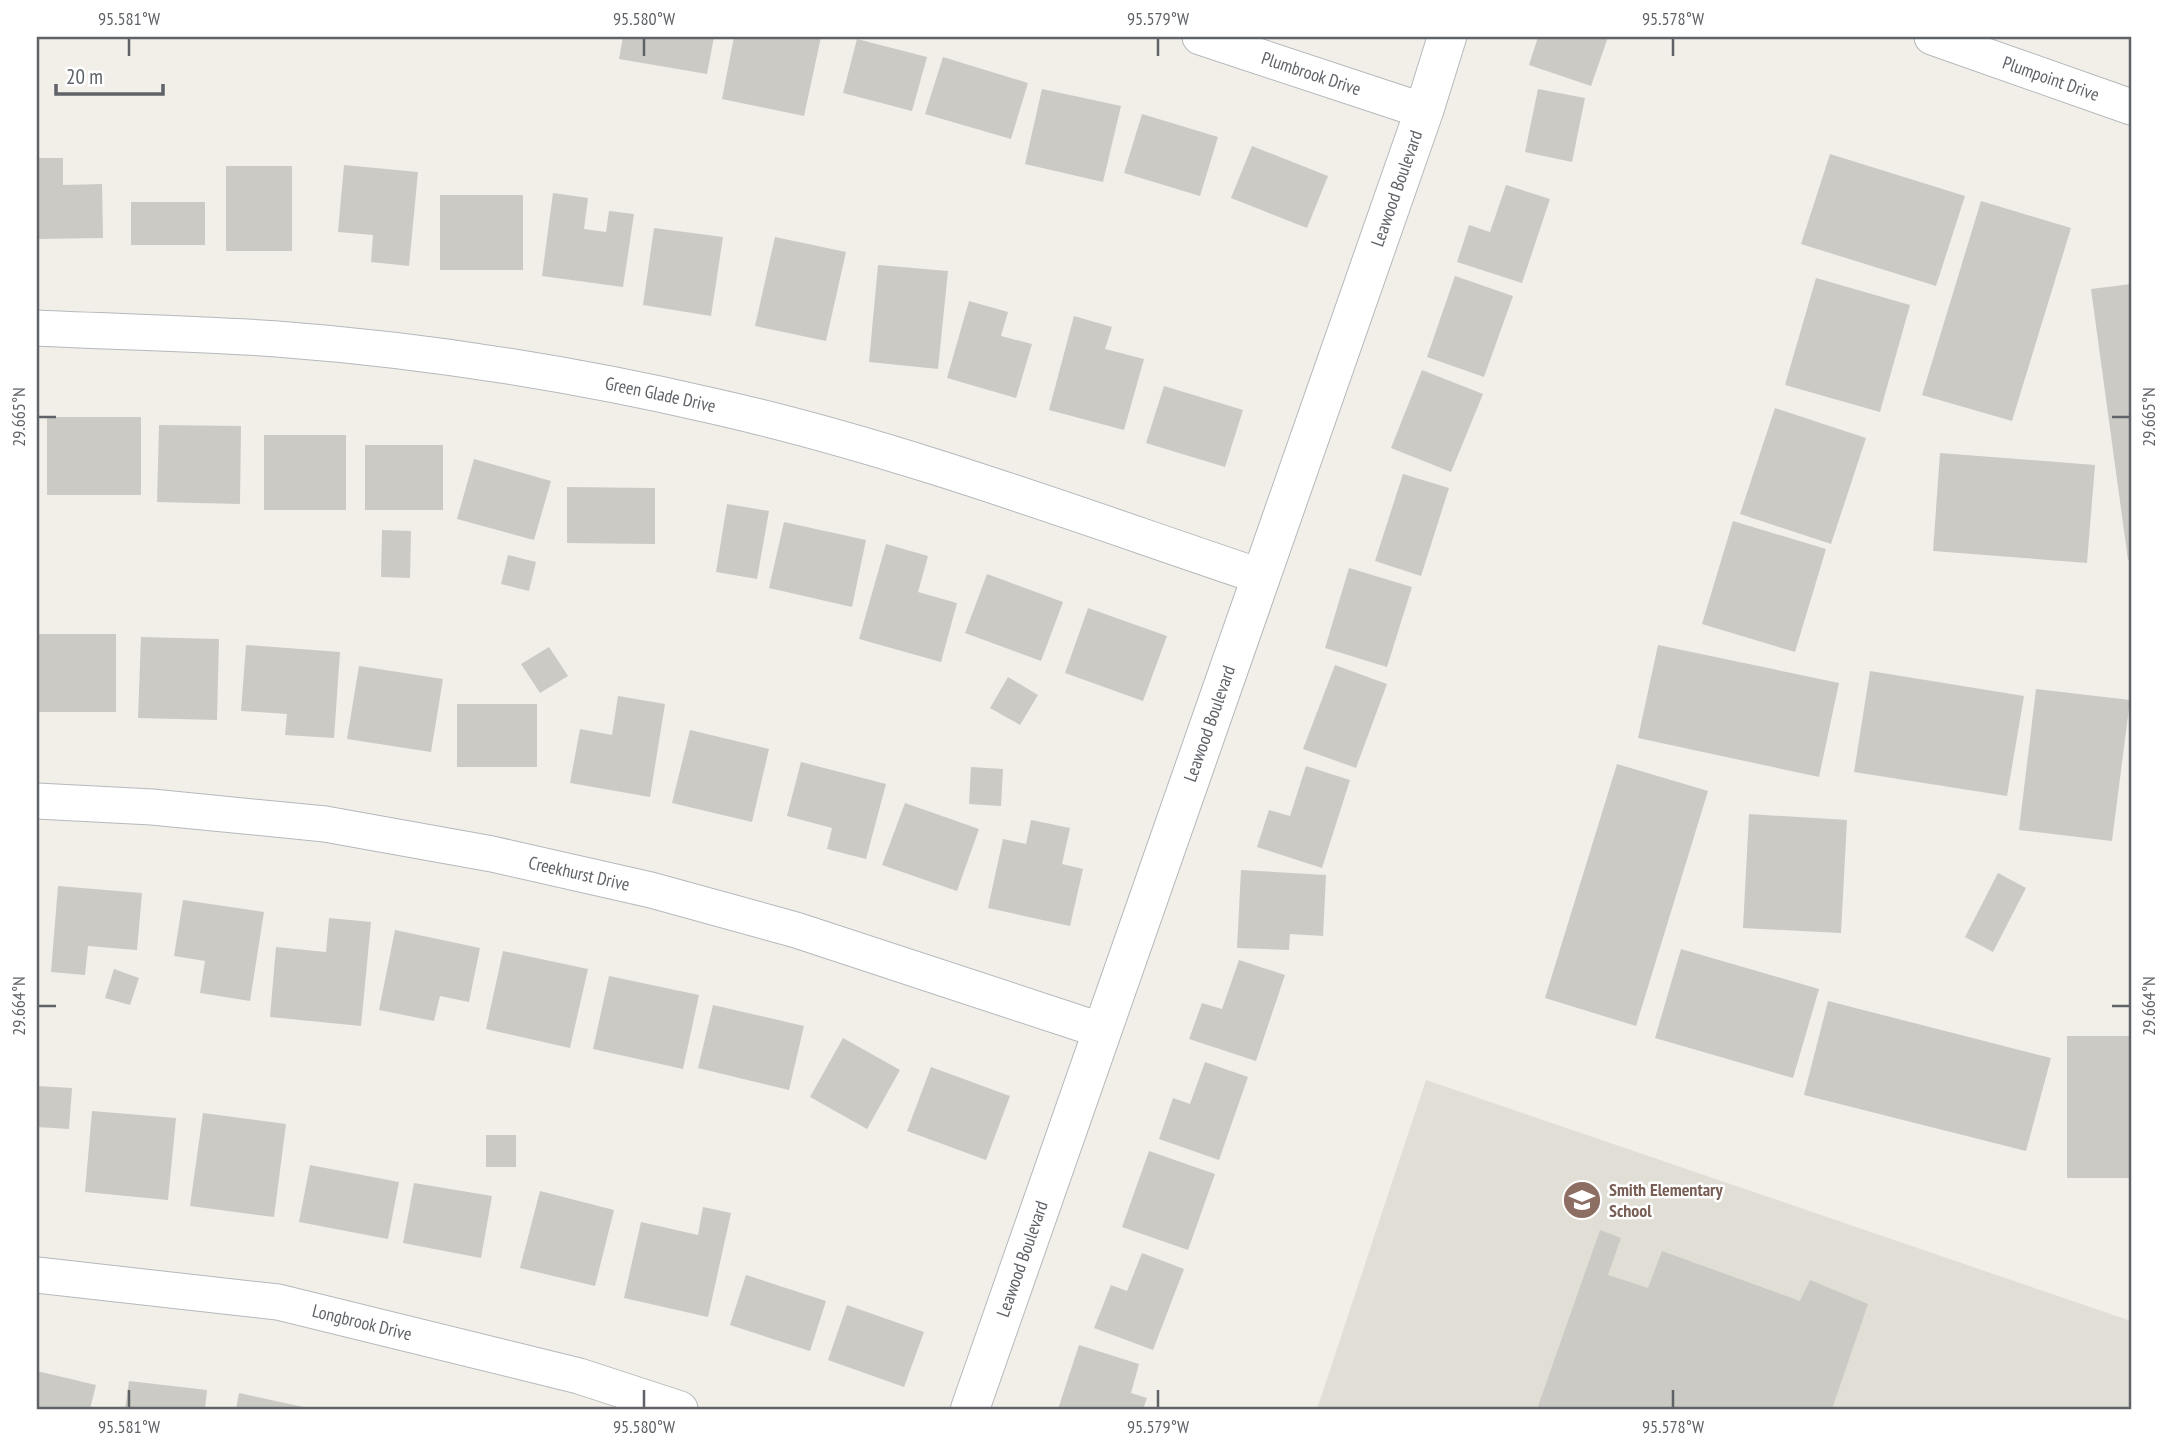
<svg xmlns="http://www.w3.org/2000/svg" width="2168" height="1446" font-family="'PT Sans Narrow',sans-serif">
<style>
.education{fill:#e1ded6}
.building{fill:#cccac5}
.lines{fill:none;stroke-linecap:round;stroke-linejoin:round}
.minor-casing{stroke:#b5b8bc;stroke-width:37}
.tertiary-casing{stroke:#b5b8bc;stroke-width:40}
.minor{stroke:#fff;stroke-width:35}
.tertiary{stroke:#fff;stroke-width:38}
.ticks{fill:none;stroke:#5f6368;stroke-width:2.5}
.labels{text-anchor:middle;stroke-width:5;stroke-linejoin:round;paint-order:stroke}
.street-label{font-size:18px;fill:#5f6368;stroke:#fff}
.education-label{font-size:18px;font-weight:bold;fill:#785e54;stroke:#fff;text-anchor:start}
.neatline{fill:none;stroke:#5f6368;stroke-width:2.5}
.ticks-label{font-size:18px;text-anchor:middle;fill:#5f6368}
</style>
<rect width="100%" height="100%" fill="#f1efe8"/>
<polygon class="education" points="1426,1080 2131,1321 2131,1409 1317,1409"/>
<g class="building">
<polygon points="623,37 714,37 707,74 619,59"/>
<polygon points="734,37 821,37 804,116 722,99"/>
<polygon points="1538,37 1559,39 1560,37 1608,37 1591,86 1529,65"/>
<polygon points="857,39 927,57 912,111 843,93"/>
<polygon points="943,57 1028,83 1011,139 925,114"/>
<polygon points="1042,89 1121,106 1103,182 1025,164"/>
<polygon points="1538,89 1585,98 1572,162 1525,152"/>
<polygon points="1142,114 1218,137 1200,196 1124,173"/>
<polygon points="1252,146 1328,176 1307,228 1231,198"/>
<polygon points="1830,154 1965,196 1936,286 1801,244"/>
<polygon points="37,158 63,158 63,185 102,184 103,238 37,239"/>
<polygon points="344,165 418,172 409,266 371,262 373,235 338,232"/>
<rect x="226" y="166" width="66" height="85"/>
<polygon points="1506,185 1550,199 1522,283 1457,262 1469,225 1490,232"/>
<polygon points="553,193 588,198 584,229 606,232 609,211 634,214 623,287 542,276"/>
<rect x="440" y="195" width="83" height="75"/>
<polygon points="1981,201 2071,228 2012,421 1922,395"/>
<rect x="131" y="202" width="74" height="43"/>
<polygon points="654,228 723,237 711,316 643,305"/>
<polygon points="775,237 846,252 826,341 755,326"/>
<polygon points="878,265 948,271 938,369 869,362"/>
<polygon points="1455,276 1513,296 1484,377 1427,357"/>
<polygon points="1816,278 1910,305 1880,412 1785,385"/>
<polygon points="2131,284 2131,560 2128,560 2091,289"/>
<polygon points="969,301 1008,312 1001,336 1032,344 1016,398 947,378"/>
<polygon points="1074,316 1112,327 1105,349 1144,359 1124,430 1049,410"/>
<polygon points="1422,370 1483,394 1451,472 1391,448"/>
<polygon points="1164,386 1243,410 1225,467 1146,443"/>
<polygon points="1775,408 1866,438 1831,544 1740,514"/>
<rect x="47" y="417" width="94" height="78"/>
<polygon points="159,425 241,426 240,504 157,502"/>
<rect x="264" y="435" width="82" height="75"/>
<rect x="365" y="445" width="78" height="65"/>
<polygon points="1940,453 2095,465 2087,563 1933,551"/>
<polygon points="474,459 551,481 534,540 457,519"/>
<polygon points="1403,474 1449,488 1421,576 1375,561"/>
<polygon points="567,487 655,488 655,544 567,543"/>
<polygon points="727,504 769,511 757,579 716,572"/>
<polygon points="1733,521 1826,549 1795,652 1702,624"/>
<polygon points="784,522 866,540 852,607 769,588"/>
<polygon points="382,530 411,531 410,578 381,577"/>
<polygon points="886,544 928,556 918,592 957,603 941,662 859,639"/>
<polygon points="508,555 536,562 529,591 501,584"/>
<polygon points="1349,568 1412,587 1387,667 1325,648"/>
<polygon points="987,574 1063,602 1041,661 965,633"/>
<polygon points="1088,608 1167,636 1143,701 1065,673"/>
<rect x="37" y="634" width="79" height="78"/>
<polygon points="141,637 219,639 217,720 138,718"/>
<polygon points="246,645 340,652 334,738 285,735 287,714 241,711"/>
<polygon points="1658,645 1839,683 1819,777 1638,738"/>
<polygon points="549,647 568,676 540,693 521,664"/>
<polygon points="1335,665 1387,684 1356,768 1303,749"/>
<polygon points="359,666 443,679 431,752 347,739"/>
<polygon points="1870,671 2024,696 2007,796 1854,772"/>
<polygon points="1008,677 1038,695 1020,725 990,708"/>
<polygon points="2036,689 2130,700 2112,841 2019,830"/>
<polygon points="618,696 665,704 650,797 570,783 580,729 612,735"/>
<rect x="457" y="704" width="80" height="63"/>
<polygon points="690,730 769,749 752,822 672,803"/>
<polygon points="801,762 886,784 866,859 827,849 832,828 787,816"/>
<polygon points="1617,764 1708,791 1636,1026 1545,998"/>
<polygon points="1306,766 1350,780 1322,868 1257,847 1269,810 1290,816"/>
<polygon points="971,767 1003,769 1001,806 969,804"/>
<polygon points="905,803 979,829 957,891 882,865"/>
<polygon points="1749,814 1847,820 1841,933 1743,928"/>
<polygon points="1031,820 1070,828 1062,864 1083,869 1070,926 988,908 1003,839 1026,844"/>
<polygon points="1241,870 1326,875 1323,936 1290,934 1289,950 1237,948"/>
<polygon points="1998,873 2026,888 1993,952 1965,937"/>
<polygon points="58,886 142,893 137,950 88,946 85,975 51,972"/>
<polygon points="183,900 264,912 250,1001 200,993 205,961 174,956"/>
<polygon points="329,918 371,922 361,1026 270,1017 276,947 326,952"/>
<polygon points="395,930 480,948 469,1002 440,996 434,1021 379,1010"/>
<polygon points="1681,949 1819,989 1793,1078 1655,1038"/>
<polygon points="503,951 588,969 570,1048 486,1029"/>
<polygon points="1239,960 1285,975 1256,1061 1189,1039 1202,1003 1222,1009"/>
<polygon points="114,969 139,978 130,1005 105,998"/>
<polygon points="609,976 699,995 683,1069 593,1049"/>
<polygon points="1828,1001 2051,1058 2026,1151 1804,1095"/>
<polygon points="713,1005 804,1026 789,1090 698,1068"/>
<rect x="2067" y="1036" width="64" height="142"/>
<polygon points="843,1038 900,1070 867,1129 810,1097"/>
<polygon points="1205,1062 1248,1077 1219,1160 1159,1139 1173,1098 1190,1104"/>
<polygon points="931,1067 1010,1096 986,1160 907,1131"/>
<polygon points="37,1086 72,1088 69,1129 37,1127"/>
<polygon points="92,1111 176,1118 168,1200 85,1192"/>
<polygon points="203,1113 286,1124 274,1217 190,1206"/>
<rect x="486" y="1135" width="30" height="32"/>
<polygon points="1149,1151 1215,1174 1188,1250 1122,1227"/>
<polygon points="310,1165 399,1182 388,1239 299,1222"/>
<polygon points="414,1183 492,1196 481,1258 403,1243"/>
<polygon points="540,1191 614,1210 595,1286 520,1268"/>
<polygon points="703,1207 731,1213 708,1317 624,1298 641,1222 698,1235"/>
<polygon points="1600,1230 1621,1238 1608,1275 1648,1288 1662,1251 1800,1301 1810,1280 1868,1304 1832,1409 1537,1409"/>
<polygon points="1142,1253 1184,1269 1153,1350 1094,1328 1111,1285 1127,1291"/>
<polygon points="746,1275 826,1301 810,1351 730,1325"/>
<polygon points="847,1305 924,1332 904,1387 828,1360"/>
<polygon points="1079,1345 1139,1364 1131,1393 1147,1398 1143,1409 1058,1409"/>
<polygon points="37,1371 96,1385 90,1409 37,1409"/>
<polygon points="129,1381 207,1390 205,1409 125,1409"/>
<polygon points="239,1393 308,1408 308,1409 236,1409"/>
</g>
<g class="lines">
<g class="minor-casing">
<g id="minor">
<path id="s1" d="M1200 37 1424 111"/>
<path id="s2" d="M1932 37 2131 107"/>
<path id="s3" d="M37 328C117 332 197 333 277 339 423 350 570 373 713 406 900 448 1080 516 1262 577"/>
<path id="s4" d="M37 801 152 807 325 824 492 854 651 890 796 930 1103 1031"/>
<path id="s5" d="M37 1275 278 1302 579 1376 680 1409"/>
</g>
</g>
<g class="tertiary-casing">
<g id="tertiary">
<path id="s6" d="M970 1409 1424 111 1447 37"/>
</g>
</g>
<use href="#minor" class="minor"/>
<use href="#tertiary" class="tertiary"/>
</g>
<path class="ticks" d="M129 38V56M644 38V56M1158 38V56M1673 38V56M38 417H56M2112 417H2130M38 1006H56M2112 1006H2130M129 1390V1408M644 1390V1408M1158 1390V1408M1673 1390V1408"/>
<defs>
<g id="school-disc" transform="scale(2.0125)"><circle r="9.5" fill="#8d6e63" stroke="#fff"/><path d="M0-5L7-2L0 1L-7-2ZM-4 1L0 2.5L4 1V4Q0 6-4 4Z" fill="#fff"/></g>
</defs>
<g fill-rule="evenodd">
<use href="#school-disc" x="1582" y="1200"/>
</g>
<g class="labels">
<g class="street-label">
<text dy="6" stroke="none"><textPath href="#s1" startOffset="117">Plumbrook Drive</textPath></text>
<text dy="6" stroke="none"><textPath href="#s2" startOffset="126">Plumpoint Drive</textPath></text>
<text dy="6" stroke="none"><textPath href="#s6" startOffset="1293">Leawood Boulevard</textPath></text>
<text dy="6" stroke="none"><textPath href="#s3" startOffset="628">Green Glade Drive</textPath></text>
<text dy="6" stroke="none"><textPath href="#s6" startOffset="726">Leawood Boulevard</textPath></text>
<text dy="6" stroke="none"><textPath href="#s4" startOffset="548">Creekhurst Drive</textPath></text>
<text dy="6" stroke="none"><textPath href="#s6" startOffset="159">Leawood Boulevard</textPath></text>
<text dy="6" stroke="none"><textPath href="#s5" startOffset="329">Longbrook Drive</textPath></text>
</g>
<g class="education-label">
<text x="1609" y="1196">Smith Elementary<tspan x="1609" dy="21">School</tspan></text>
</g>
</g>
<rect width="2168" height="1446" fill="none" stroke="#ffffff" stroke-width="77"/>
<path d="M56 84v10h107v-10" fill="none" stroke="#5f6368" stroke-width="3.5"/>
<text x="66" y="84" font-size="21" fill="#5f6368" stroke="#ffffff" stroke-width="5" paint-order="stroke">20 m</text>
<rect x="38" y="38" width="2092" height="1370" class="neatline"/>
<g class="ticks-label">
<text x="129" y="25">95.581°W</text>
<text x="644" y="25">95.580°W</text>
<text x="1158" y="25">95.579°W</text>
<text x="1673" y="25">95.578°W</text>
<text transform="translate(19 417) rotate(-90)" y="6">29.665°N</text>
<text transform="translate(2149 417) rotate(-90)" y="6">29.665°N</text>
<text transform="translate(19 1006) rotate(-90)" y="6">29.664°N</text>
<text transform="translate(2149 1006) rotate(-90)" y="6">29.664°N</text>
<text x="129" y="1433">95.581°W</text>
<text x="644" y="1433">95.580°W</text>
<text x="1158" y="1433">95.579°W</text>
<text x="1673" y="1433">95.578°W</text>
</g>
</svg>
